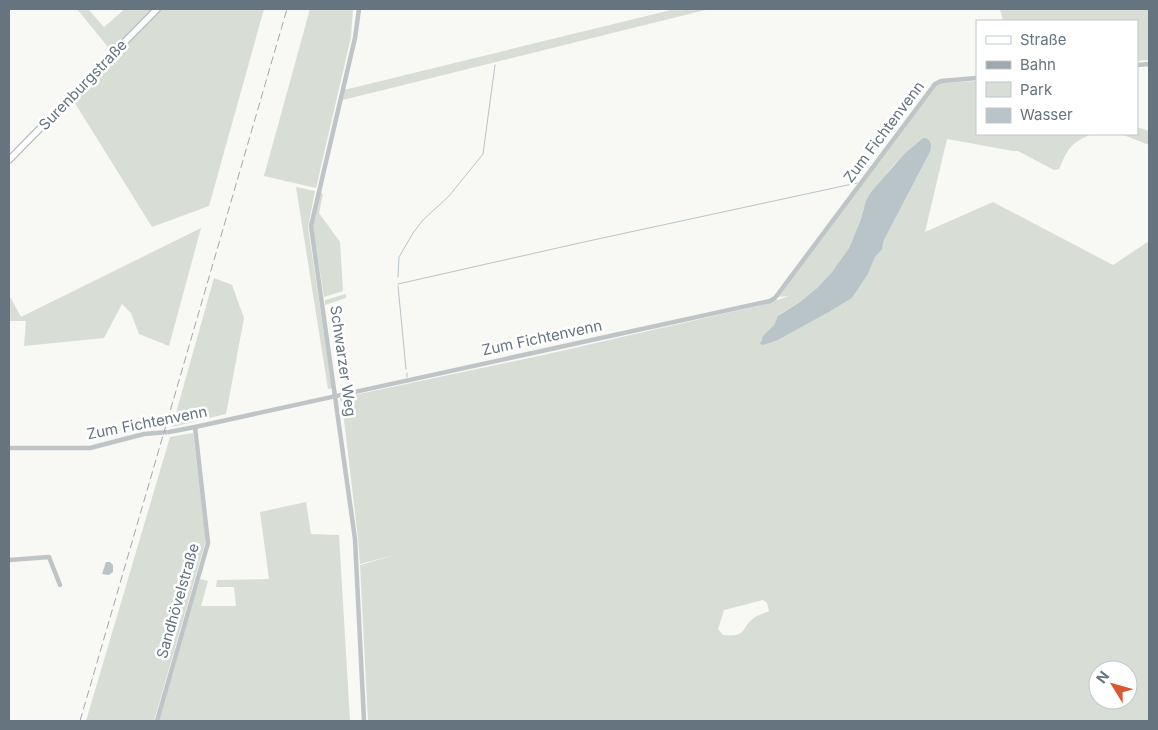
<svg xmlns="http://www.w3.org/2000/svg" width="1158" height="730" font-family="Inter,sans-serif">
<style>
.green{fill:#d8ddd5;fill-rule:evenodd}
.water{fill:#b9c4c8}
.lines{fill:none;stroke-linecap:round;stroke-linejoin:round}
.stream{stroke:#b9c4c8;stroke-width:1}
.secondary-casing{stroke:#b2b8bc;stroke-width:8}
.street{stroke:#bfc4c7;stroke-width:4.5}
.secondary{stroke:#fff;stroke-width:5.5}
.rail{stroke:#a1a8ad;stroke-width:1;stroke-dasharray:8 4;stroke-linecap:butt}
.labels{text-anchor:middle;stroke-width:5;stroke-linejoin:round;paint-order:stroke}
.street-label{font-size:15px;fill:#65747f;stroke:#fff}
</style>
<rect width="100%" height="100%" fill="#f8f8f5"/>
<g class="green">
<polygon points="77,9 88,9 104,27 125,9 264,9 209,206 152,227 73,100 117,58"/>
<polygon points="310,9 353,9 351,37 316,188 264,176"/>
<polygon points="675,9 709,9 343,100 344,90"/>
<polygon points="1000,9 1149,9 1149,60 1137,61 1137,21 1003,21"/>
<path d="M977 81V134H1092C1070 143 1068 149 1059 169L1054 170 1018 151H1013L947 139 925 232 993 202 1113 265 1149 241V721H368L360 565 399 554 360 564 358 538 342 403 376 396 341 403 340 398 539 356 766 304 789 296 778 297 936 85 940 83ZM923 138H926C932 142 932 145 930 152L884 240 883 246 875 257 868 274 852 298 829 312 778 340 760 341 774 325 779 315 800 302 817 288 832 272 849 248 861 219 866 200 892 167 904 154ZM763 600 767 603 769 611C766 613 761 614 757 616 740 626 749 638 723 635L718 629 724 610ZM1098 670H1128V700H1098Z"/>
<polygon points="1137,127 1149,131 1149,145 1121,134 1137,134"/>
<polygon points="296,187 315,191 308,227 332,388 328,389"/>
<polygon points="320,192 323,194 319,213 340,242 343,291 324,297 313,227"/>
<polygon points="201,228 169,346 139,334 131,313 122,304 104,338 24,346 26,321 9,321 9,295 21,317"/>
<polygon points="214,278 232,285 244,318 226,414 172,427"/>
<polygon points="346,294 346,298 325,305 325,300"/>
<polygon points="193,433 206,540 154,721 86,721 170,437"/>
<polygon points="306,502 311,534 339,535 350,721 159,721 200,579 208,581 201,606 236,606 234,587 216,587 217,580 269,579 260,512"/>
</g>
<g class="water">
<path d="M923 138H926C932 141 932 146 930 152L884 240 882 249 875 257 868 274 852 298 829 312 778 340 763 345 760 344 763 336 774 325 778 316 800 302 817 288 832 272 849 248 861 219 866 200 872 191 904 154Z"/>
<polygon points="106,562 110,562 113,565 113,572 109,575 102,574"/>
</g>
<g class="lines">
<g class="stream">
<polyline points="398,277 399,257 413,233 423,220 449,196 483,154 495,65"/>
<polyline points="398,284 584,242 857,183"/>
<polyline points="398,286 406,369"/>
<polyline points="407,373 407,377"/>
</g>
<g class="secondary-casing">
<polyline id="secondary" points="9,160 157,9"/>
</g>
<g class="street">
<polyline points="359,9 355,38 311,226 355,539 364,721"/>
<polyline points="1137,65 1149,64"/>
<polyline points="9,448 90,448 144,434 169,432 195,427 770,301 775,298 935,84 941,81 977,78"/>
<polyline points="9,560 49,557 60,585"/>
<polyline points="157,721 208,543 195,427"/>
</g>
<use href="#secondary" class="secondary"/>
<polyline class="rail" points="80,721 287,9"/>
</g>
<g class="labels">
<g class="street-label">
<text transform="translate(83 85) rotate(-46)" y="5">Surenburgstraße</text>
<text transform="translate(884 132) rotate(-53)" y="5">Zum Fichtenvenn</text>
<text transform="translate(542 338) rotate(-12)" y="5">Zum Fichtenvenn</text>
<text transform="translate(343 361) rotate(82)" y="5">Schwarzer Weg</text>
<text transform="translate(147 423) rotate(-11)" y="5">Zum Fichtenvenn</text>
<text transform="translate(178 601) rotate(-74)" y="5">Sandhövelstraße</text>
</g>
</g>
<rect width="1158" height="730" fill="none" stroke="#65747f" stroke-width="20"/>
<rect x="976" y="20" width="162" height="115" fill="#ffffff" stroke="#c1c7cc"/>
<rect x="986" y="36" width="25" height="8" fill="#ffffff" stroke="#c1c7cc"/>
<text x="1020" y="45" font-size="15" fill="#65747f">Straße</text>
<rect x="986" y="61" width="25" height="8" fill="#a1a8ad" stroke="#c1c7cc"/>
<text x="1020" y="70" font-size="15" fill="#65747f">Bahn</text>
<rect x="986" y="82" width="25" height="15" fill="#d8ddd5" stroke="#c1c7cc"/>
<text x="1020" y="95" font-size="15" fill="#65747f">Park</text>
<rect x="986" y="108" width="25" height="15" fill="#b9c4c8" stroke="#c1c7cc"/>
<text x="1020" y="120" font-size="15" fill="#65747f">Wasser</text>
<g transform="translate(1113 685) rotate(307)"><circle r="24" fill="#ffffff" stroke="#c1c7cc"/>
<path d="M0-4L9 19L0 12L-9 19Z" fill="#da5733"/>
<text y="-8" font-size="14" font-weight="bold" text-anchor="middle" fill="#65747f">N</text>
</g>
</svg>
